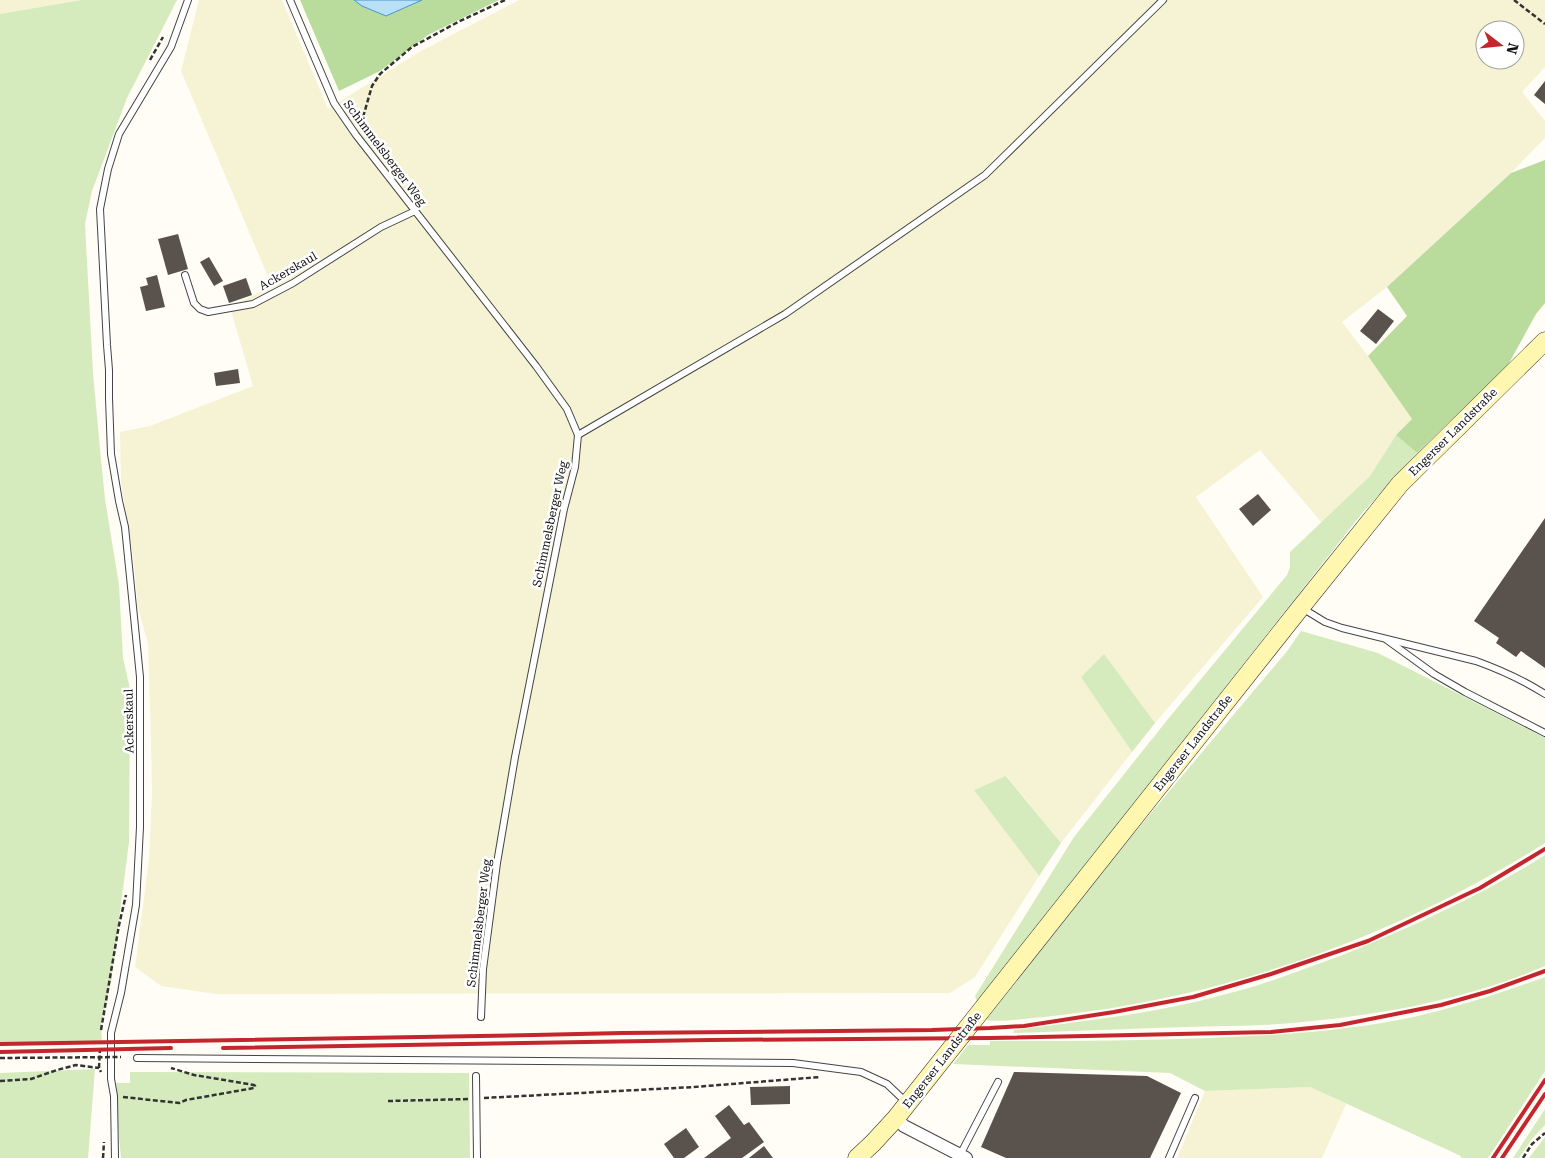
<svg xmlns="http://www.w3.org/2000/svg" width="1545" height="1158" font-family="'Roboto Serif',serif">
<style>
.farmland{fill:#f6f3d4;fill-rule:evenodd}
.green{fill:#d5ebbd}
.forest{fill:#b9dc9c}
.water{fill:#b9e0f7;stroke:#3f96cf}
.building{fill:#5a524d}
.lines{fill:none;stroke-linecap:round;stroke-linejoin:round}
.lane-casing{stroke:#444;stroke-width:8}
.street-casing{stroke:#444;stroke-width:14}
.secondary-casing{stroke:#333;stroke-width:19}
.path{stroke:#333;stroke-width:2.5;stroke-dasharray:5 2.5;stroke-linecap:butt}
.lane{stroke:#fff;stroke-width:6}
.street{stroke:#fff;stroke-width:12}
.secondary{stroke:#fff6b0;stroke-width:18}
.rail{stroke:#c4262e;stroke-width:4}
.path-bridge{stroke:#333;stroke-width:2.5;stroke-dasharray:5 2.5;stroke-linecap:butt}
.labels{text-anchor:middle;stroke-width:5;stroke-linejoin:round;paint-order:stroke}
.street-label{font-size:12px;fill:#111;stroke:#fff}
</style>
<rect width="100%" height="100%" fill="#fffdf5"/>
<g class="farmland">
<polygon points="0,0 81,0 0,14"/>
<path d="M199 0H282L328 109 419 52 519 0H1545V67L1522 92 1545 121V138L1511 173 1387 287 1342 322 1368 356 1412 419 1396 435 1370 476 1322 523 1260 450 1196 497 1263 597 1155 723 1104 655 1082 677 1132 752 1061 843 1007 776 974 790 1039 876 975 977 950 993 216 994 161 986 135 967 149 859 152 793 151 741 148 644 138 608 133 555 121 482 120 432 150 426 253 386 230 307 272 286 181 71ZM1485 30H1515V60H1485Z"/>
<polygon points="1310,1087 1346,1104 1322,1158 1177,1158 1205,1091"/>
</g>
<g class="green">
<polygon points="81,0 177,0 127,98 92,191 85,224 93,373 101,460 105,499 119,585 123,658 130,689 129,842 111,982 101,1022 102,1043 0,1045 0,14"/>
<polygon points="1396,435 1417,453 1363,512 977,1002 975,996 1074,837 1168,719 1287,575 1290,567 1290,552 1370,476"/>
<path d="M1301 631 1378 653 1545 738V843C1407 930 1247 990 1084 1012 1064 1015 1044 1017 1024 1019 1012 1020 999 1022 986 1020L1119 851 1288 650Z"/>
<polygon points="1104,654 1155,723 1132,752 1081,677"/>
<polygon points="1006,776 1061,843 1039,876 974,790"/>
<path d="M1545 855V966C1461 1002 1370 1017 1279 1024 1247 1026 1215 1026 1184 1027 1127 1029 1070 1031 1013 1033L1014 1030C1086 1021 1159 1013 1230 993 1269 983 1307 968 1345 954 1414 926 1482 895 1545 855Z"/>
<path d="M1545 977V1071L1488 1158H1461V1156L1310 1087 1205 1091 1170 1073 953 1064 968 1045H990V1041C1064 1041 1137 1041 1210 1038 1280 1035 1350 1031 1418 1016 1461 1006 1504 992 1545 977Z"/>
<polygon points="95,1069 88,1158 0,1158 0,1073"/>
<polygon points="130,1072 469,1073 470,1158 121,1158 114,1083 130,1083"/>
<polygon points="1545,1109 1545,1125 1532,1139 1519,1158 1513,1158"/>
<polygon points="1545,1137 1545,1158 1529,1158"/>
</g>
<g class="forest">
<polygon points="300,0 354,0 362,6 386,16 422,0 499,0 428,35 380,71 339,91"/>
<polygon points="1545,160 1545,303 1536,314 1508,365 1417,453 1396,435 1412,419 1368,356 1407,316 1387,287 1511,173"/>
</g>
<polygon class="water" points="354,0 422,0 386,16 362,6"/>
<g class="building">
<polygon points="1545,81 1545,104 1534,95"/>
<polygon points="178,234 188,269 168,275 158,239"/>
<polygon points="209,257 223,281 214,286 200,262"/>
<polygon points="157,275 165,307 146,311 140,287 148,285 146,278"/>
<polygon points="246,278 252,295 229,303 223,286"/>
<polygon points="1378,309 1394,321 1376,344 1360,331"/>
<polygon points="238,369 240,383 216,386 214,373"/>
<polygon points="1258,494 1271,510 1253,526 1239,509"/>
<polygon points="1545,518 1545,668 1521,651 1516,657 1496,643 1499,638 1474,621"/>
<polygon points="1014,1072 1147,1076 1181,1093 1150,1158 1006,1158 981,1147"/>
<polygon points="790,1086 790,1104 751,1105 750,1087"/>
<polygon points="729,1105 744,1125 749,1122 764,1142 742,1158 704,1158 731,1138 715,1116"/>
<polygon points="686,1128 699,1147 684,1158 674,1158 664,1144"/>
<polygon points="764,1146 773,1158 749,1158"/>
</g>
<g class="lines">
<g class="lane-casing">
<g id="lane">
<polyline points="290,0 334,103 356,135 536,366 567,409 578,435 575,467 564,509 515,757 497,863 483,969 481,1017"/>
<polyline points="185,275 194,303 200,309 208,312 253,304 293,283 381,227 415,211"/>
<polyline points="578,435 785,314 985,175 1163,0"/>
<path d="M1302 608 1325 622 1342 628 1476 661C1501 670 1523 680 1545 694"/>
<polyline points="1387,640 1434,674 1465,692 1545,733"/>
<polyline points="137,1058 793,1063 861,1072 887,1084 907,1103"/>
<polyline points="476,1076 477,1158"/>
<polyline points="960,1155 998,1082"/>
<polyline points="115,1158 114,1096 111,1079 111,1033 121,993 136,905 140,827 140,677 125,527 119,501 111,454 109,398 109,370 107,345 100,209 108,169 119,134 171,47 188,0"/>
<polyline points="1169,1158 1195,1098"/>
</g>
</g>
<g class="street-casing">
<polyline id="street" points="896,1118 904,1126 966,1158"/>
</g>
<g class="secondary-casing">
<polyline id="secondary" points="857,1158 873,1143 896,1118 1301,607 1400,484 1545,341"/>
</g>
<g class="path">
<polyline points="1514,0 1545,24"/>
<polyline points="150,60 163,37"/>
<polyline points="361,124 372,86 380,74 412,47 458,22 505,0"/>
<polyline points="101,1030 119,925 126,895"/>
<polyline points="100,1048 99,1068 101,1072"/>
<polyline points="0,1081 31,1079 57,1070 76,1065 99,1068"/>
<polyline points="123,1097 179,1103 186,1100 254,1088 255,1086 254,1085 194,1075 171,1068"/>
<polyline points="484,1098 694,1087 820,1077"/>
<polyline points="388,1101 469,1099"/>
<polyline points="103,1158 104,1142"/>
<polyline points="1523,1158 1532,1144 1545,1133"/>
</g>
<use href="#lane" class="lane"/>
<use href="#street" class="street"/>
<use href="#secondary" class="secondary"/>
<g class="rail">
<polyline points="0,1044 534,1035 622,1033 932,1030 990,1028 1024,1026 1114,1012 1193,997 1271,974 1368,941 1480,888 1545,849"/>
<polyline points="223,1048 710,1040 990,1038 1271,1032 1340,1025 1441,1005 1490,991 1545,971"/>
<polyline points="0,1052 171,1048"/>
<polyline points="1493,1158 1545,1080"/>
<polyline points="1502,1158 1545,1094"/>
</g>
<polyline class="path-bridge" points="0,1058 121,1057"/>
</g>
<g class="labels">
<g class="street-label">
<text transform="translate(385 153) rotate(53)" y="4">Schimmelsberger Weg</text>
<text transform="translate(288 271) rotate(-30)" y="4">Ackerskaul</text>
<text transform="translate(1453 432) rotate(-45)" y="4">Engerser Landstraße</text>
<text transform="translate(550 524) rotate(-78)" y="4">Schimmelsberger Weg</text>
<text transform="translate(129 721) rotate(-91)" y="4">Ackerskaul</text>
<text transform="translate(1193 743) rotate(-52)" y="4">Engerser Landstraße</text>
<text transform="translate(479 923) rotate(-83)" y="4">Schimmelsberger Weg</text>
<text transform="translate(942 1060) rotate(-52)" y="4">Engerser Landstraße</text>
</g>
</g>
<g transform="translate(1500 45) rotate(106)"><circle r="24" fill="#ffffff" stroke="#a0a0a0"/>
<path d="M0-4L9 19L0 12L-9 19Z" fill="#c4262e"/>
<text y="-8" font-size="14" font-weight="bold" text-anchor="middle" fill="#111111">N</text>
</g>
</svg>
